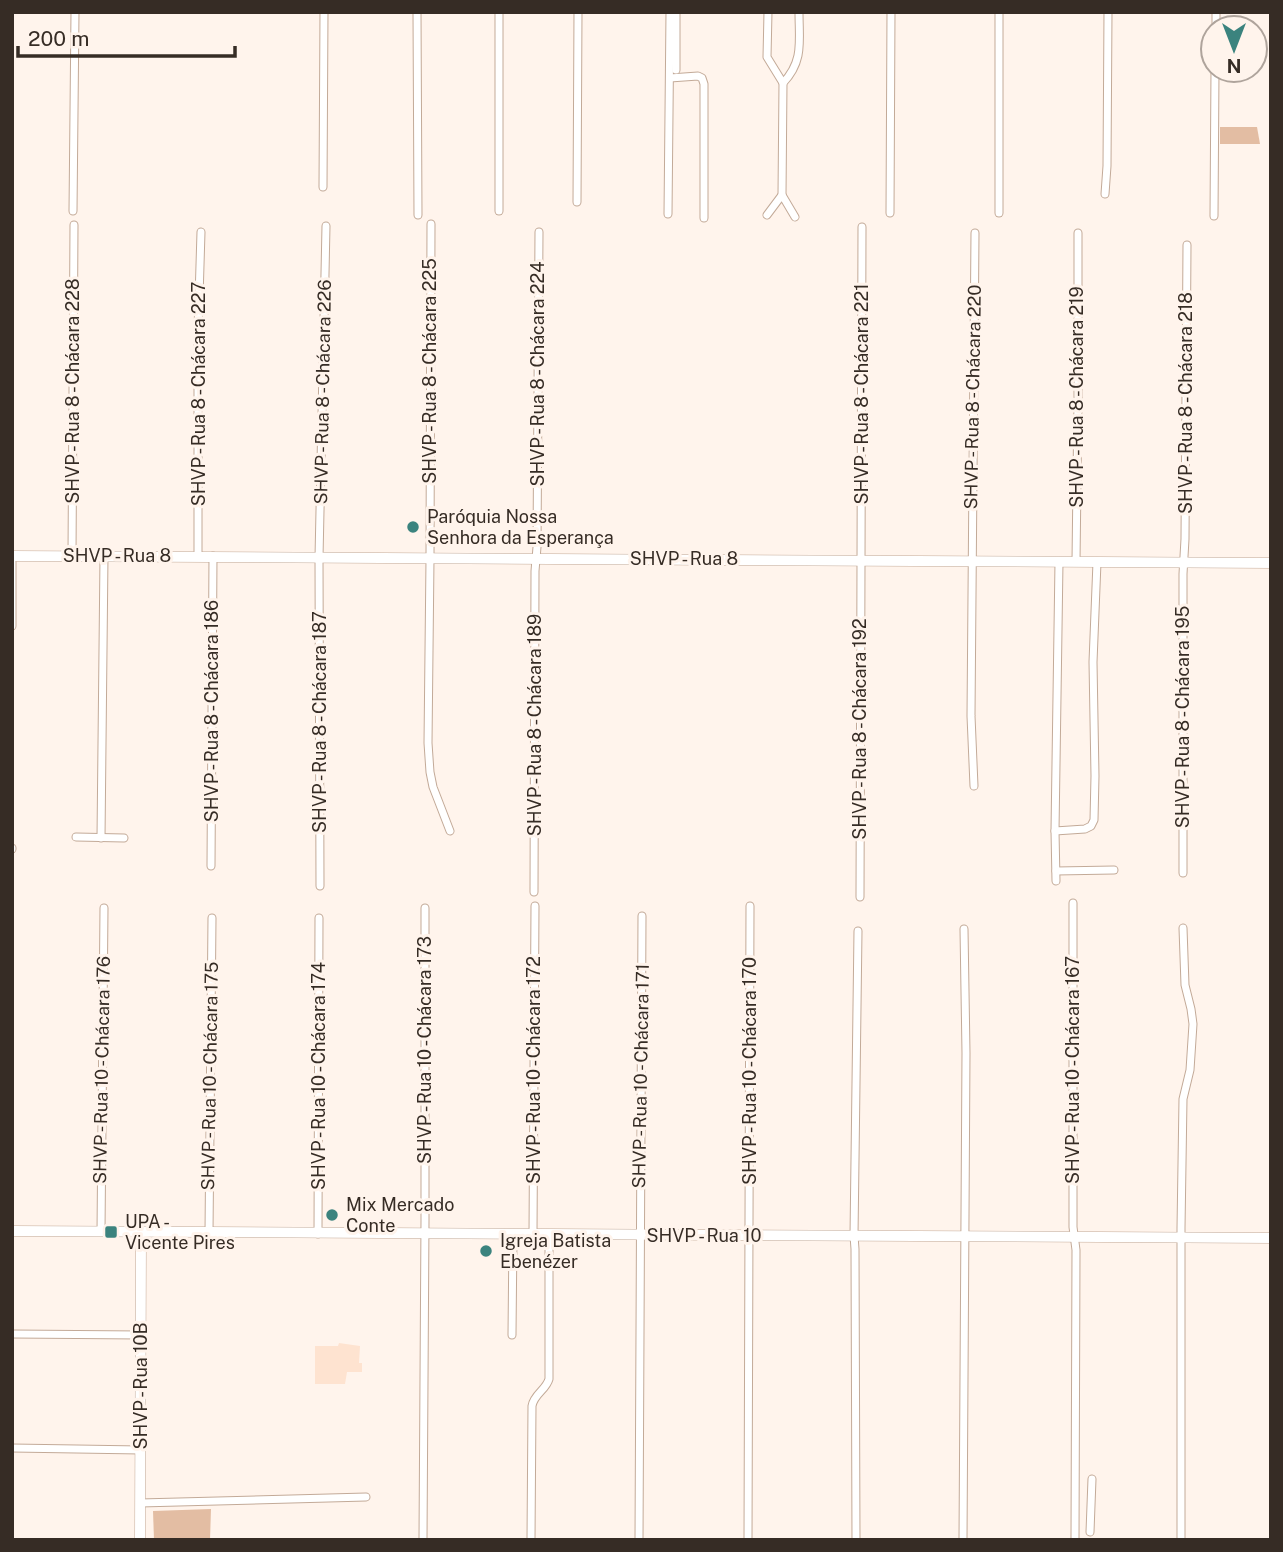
<svg xmlns="http://www.w3.org/2000/svg" width="1283" height="1552" font-family="'Public Sans',sans-serif">
<style>
.built{fill:#fee3d0}
.green{fill:#e3bda3}
.lines{fill:none;stroke-linecap:round;stroke-linejoin:round}
.minor-casing{stroke:#c3aa98;stroke-width:9}
.tertiary-casing{stroke:#c3aa98;stroke-width:11}
.minor{stroke:#fff;stroke-width:7}
.tertiary{stroke:#fff;stroke-width:10}
.poi-dot{fill:#3b837e;stroke:#fff4ec;stroke-width:2.5}
.labels{text-anchor:middle;stroke-width:6;stroke-linejoin:round;paint-order:stroke}
.street-label{font-size:18px;fill:#362c25;stroke:#fff4ec}
.poi-label{font-size:18px;fill:#362c25;stroke:#fff4ec;text-anchor:start}
</style>
<rect width="100%" height="100%" fill="#fff4ec"/>
<polygon class="built" points="339,1343 360,1346 359,1363 362,1363 362,1372 347,1372 345,1384 315,1384 315,1346 338,1346"/>
<g class="green">
<polygon points="1220,127 1257,127 1260,144 1220,144"/>
<polygon points="211,1509 210,1540 154,1540 153,1511"/>
</g>
<g class="lines">
<g class="minor-casing">
<g id="minor">
<polyline points="417,12 418,215"/>
<polyline points="768,12 767,57 783,83"/>
<polyline points="999,12 999,213"/>
<polyline points="1216,28 1216,12"/>
<polyline points="676,70 676,12"/>
<polyline points="670,78 698,76 702,78 704,84 704,218"/>
<polyline points="323,187 324,12"/>
<polyline points="1105,194 1107,166 1108,12"/>
<path d="M782 195 783 83C804 61 799 41 799 12"/>
<polyline points="577,202 578,12"/>
<polyline points="73,211 75,12"/>
<polyline points="499,211 499,12"/>
<polyline points="890,213 891,12"/>
<polyline points="668,214 670,12"/>
<polyline points="767,215 782,195 795,217"/>
<polyline points="1214,216 1215,70"/>
<polyline points="431,224 430,559 428,743 430,772 433,787 450,831"/>
<polyline points="72,556 74,225"/>
<polyline points="198,556 198,331 201,232"/>
<polyline points="12,562 12,626"/>
<polyline points="1059,562 1055,831 1085,829 1091,826 1094,820 1095,776 1093,662 1097,562"/>
<polyline points="1076,562 1078,399 1078,233"/>
<polyline points="974,786 971,716 975,233"/>
<polyline points="1055,831 1056,881"/>
<polyline points="76,837 124,838"/>
<polyline points="101,838 104,556"/>
<polyline points="12,848 12,849"/>
<polyline points="211,866 213,556"/>
<polyline points="1056,871 1114,870"/>
<polyline points="1183,873 1183,574 1185,539 1187,245"/>
<polyline points="320,886 319,558 326,226"/>
<polyline points="534,892 535,571 537,547 539,232"/>
<polyline points="860,897 862,227"/>
<polyline points="1073,903 1073,1227 1076,1250 1075,1540"/>
<polyline points="101,1232 104,908"/>
<polyline points="209,1233 212,918"/>
<polyline points="318,1234 319,918"/>
<polyline points="533,1234 535,906"/>
<polyline points="12,1334 141,1335"/>
<polyline points="512,1335 513,1234"/>
<polyline points="12,1448 141,1450"/>
<polyline points="140,1503 366,1497"/>
<polyline points="1090,1532 1092,1479"/>
<polyline points="423,1540 425,1220 425,908"/>
<path d="M531 1540 532 1406C534 1394 546 1390 549 1379V1235"/>
<polyline points="639,1540 642,916"/>
<polyline points="748,1540 750,906"/>
<polyline points="856,1540 855,1249 854,1236 858,931"/>
<polyline points="963,1540 966,1053 964,929"/>
<polyline points="1181,1540 1181,1228 1183,1099 1190,1070 1193,1024 1191,1009 1185,985 1183,928"/>
</g>
</g>
<g class="tertiary-casing">
<g id="tertiary">
<polyline points="12,556 1271,563"/>
<polyline points="12,1231 1271,1238"/>
<polyline points="140,1540 141,1233"/>
</g>
</g>
<use href="#minor" class="minor"/>
<use href="#tertiary" class="tertiary"/>
</g>
<g class="poi-dot">
<circle cx="413" cy="527" r="7"/>
<circle cx="332" cy="1215" r="7"/>
<rect x="104" y="1225" width="14" height="14" rx="3.5"/>
<circle cx="486" cy="1251" r="7"/>
</g>
<g class="labels">
<g class="street-label">
<text transform="translate(430 371) rotate(-90)" y="6">SHVP - Rua 8 - Chácara 225</text>
<text transform="translate(538 374) rotate(-90)" y="6">SHVP - Rua 8 - Chácara 224</text>
<text transform="translate(73 391) rotate(-90)" y="6">SHVP - Rua 8 - Chácara 228</text>
<text transform="translate(323 392) rotate(-89)" y="6">SHVP - Rua 8 - Chácara 226</text>
<text transform="translate(199 394) rotate(-90)" y="6">SHVP - Rua 8 - Chácara 227</text>
<text transform="translate(862 394) rotate(-90)" y="6">SHVP - Rua 8 - Chácara 221</text>
<text transform="translate(973 397) rotate(-89)" y="6">SHVP - Rua 8 - Chácara 220</text>
<text transform="translate(1077 397) rotate(-90)" y="6">SHVP - Rua 8 - Chácara 219</text>
<text transform="translate(1186 403) rotate(-90)" y="6">SHVP - Rua 8 - Chácara 218</text>
<text x="117" y="562">SHVP - Rua 8</text>
<text x="684" y="565">SHVP - Rua 8</text>
<text transform="translate(212 711) rotate(-90)" y="6">SHVP - Rua 8 - Chácara 186</text>
<text transform="translate(1183 717) rotate(-90)" y="6">SHVP - Rua 8 - Chácara 195</text>
<text transform="translate(320 722) rotate(-90)" y="6">SHVP - Rua 8 - Chácara 187</text>
<text transform="translate(535 725) rotate(-90)" y="6">SHVP - Rua 8 - Chácara 189</text>
<text transform="translate(860 729) rotate(-90)" y="6">SHVP - Rua 8 - Chácara 192</text>
<text transform="translate(425 1050) rotate(-90)" y="6">SHVP - Rua 10 - Chácara 173</text>
<text transform="translate(102 1070) rotate(-89)" y="6">SHVP - Rua 10 - Chácara 176</text>
<text transform="translate(534 1070) rotate(-90)" y="6">SHVP - Rua 10 - Chácara 172</text>
<text transform="translate(1073 1070) rotate(-90)" y="6">SHVP - Rua 10 - Chácara 167</text>
<text transform="translate(750 1071) rotate(-90)" y="6">SHVP - Rua 10 - Chácara 170</text>
<text transform="translate(210 1076) rotate(-89)" y="6">SHVP - Rua 10 - Chácara 175</text>
<text transform="translate(319 1076) rotate(-90)" y="6">SHVP - Rua 10 - Chácara 174</text>
<text transform="translate(641 1076) rotate(-89)" y="6">SHVP - Rua 10 - Chácara 171</text>
<text x="704" y="1242">SHVP - Rua 10</text>
<text transform="translate(141 1386) rotate(-90)" y="6">SHVP - Rua 10B</text>
</g>
<g class="poi-label">
<text x="427" y="523">Paróquia Nossa<tspan x="427" dy="21">Senhora da Esperança</tspan></text>
<text x="346" y="1211">Mix Mercado<tspan x="346" dy="21">Conte</tspan></text>
<text x="125" y="1228">UPA -<tspan x="125" dy="21">Vicente Pires</tspan></text>
<text x="500" y="1247">Igreja Batista<tspan x="500" dy="21">Ebenézer</tspan></text>
</g>
</g>
<rect width="1283" height="1552" fill="none" stroke="#362c25" stroke-width="28"/>
<g transform="translate(1234 49) rotate(180)"><circle r="33" fill="#fff4ec" stroke="#afa49c" stroke-width="2"/>
<path d="M0-5L12 26L0 18L-12 26Z" fill="#3b837e"/>
<text y="-10" font-size="19" font-weight="bold" text-anchor="middle" fill="#362c25">N</text>
</g>
<path d="M18 46v10h217v-10" fill="none" stroke="#362c25" stroke-width="3.5"/>
<text x="28" y="46" font-size="21" fill="#362c25" stroke="#fff4ec" stroke-width="5" paint-order="stroke">200 m</text>
</svg>
